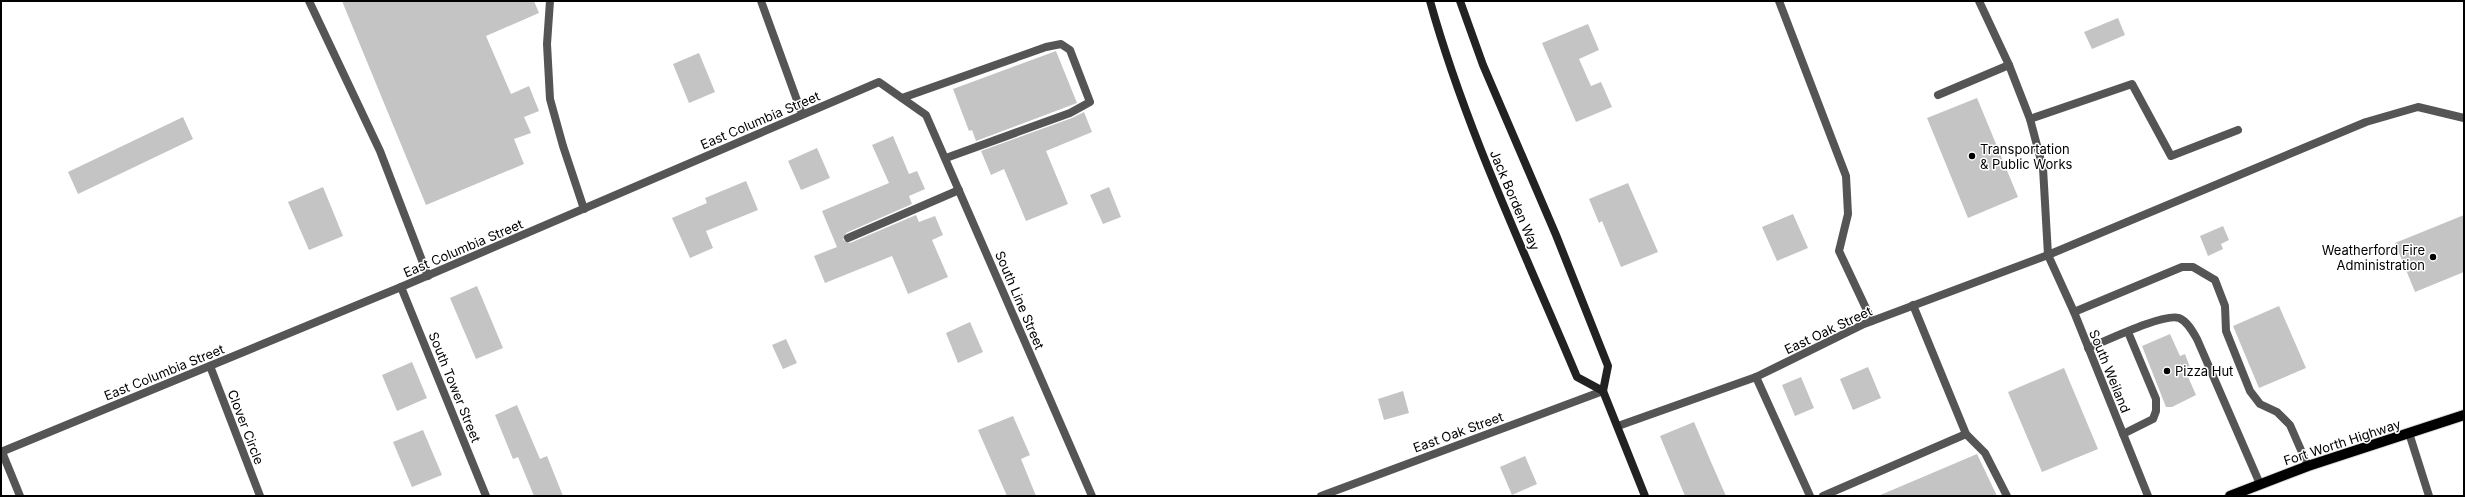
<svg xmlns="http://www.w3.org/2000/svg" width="2465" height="497" font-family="Inter,sans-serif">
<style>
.building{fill:#c4c4c4}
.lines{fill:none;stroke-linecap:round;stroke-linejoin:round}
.primary-casing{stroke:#dbdbdb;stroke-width:12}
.service{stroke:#555;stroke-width:8}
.minor{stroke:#555;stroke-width:8}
.secondary{stroke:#222;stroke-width:8}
.primary{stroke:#000;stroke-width:10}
.poi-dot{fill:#000;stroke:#fff;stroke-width:1.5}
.labels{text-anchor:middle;stroke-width:3;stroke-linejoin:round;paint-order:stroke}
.street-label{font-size:13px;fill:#000;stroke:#fff}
.poi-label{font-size:13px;fill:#000;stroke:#fff;text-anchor:start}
</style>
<rect width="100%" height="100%" fill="#fff"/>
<g class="building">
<polygon points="342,1 534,1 539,13 486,36 511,94 529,86 539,111 524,117 531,133 514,139 524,164 426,205"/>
<polygon points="2118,18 2125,35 2092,49 2084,32"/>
<polygon points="1588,24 1599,50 1579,59 1591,86 1601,82 1612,107 1576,122 1542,43"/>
<polygon points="1056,51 1077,103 976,141 972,130 969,131 953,89"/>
<polygon points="699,53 715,92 689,103 673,64"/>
<polygon points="1977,98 2018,197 1968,218 1927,118"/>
<polygon points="1084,112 1092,132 1046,151 1068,204 1026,221 1004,169 991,175 981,151 1072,118"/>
<polygon points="183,117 193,139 78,194 68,172"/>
<polygon points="893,136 909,174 917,171 925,189 909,196 912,204 846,233 843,240 850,243 916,215 919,222 935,216 943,235 932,240 948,277 908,294 892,256 825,283 814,256 837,247 822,211 889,183 872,145"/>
<polygon points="817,148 830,178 801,190 788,161"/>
<polygon points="746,181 758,210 706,231 713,248 690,258 672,218 707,203 705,198"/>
<polygon points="1628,183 1658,252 1621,267 1602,221 1599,223 1589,199"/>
<polygon points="323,187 343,236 309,250 288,202"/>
<polygon points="1109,187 1121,217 1103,224 1090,195"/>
<polygon points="1793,214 1808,248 1777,261 1762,227"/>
<polygon points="2464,215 2464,272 2415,292 2395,243"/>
<polygon points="2223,226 2229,240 2221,244 2223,249 2208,256 2200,236"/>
<polygon points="477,286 503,348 476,359 450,298"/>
<polygon points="2279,306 2306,368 2259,388 2233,326"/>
<polygon points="970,322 983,352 958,363 946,333"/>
<polygon points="2170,334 2180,356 2185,354 2191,370 2186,372 2196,395 2172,407 2166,407 2142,346"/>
<polygon points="786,339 797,363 783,369 772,345"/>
<polygon points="412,362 427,398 397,411 382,375"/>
<polygon points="1868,367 1881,398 1853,410 1840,379"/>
<polygon points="2064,368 2098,449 2042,472 2008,392"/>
<polygon points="1801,377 1814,408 1795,416 1782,385"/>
<polygon points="1403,391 1409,413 1384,420 1378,399"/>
<polygon points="517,405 540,459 547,456 563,496 534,496 518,457 513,459 495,415"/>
<polygon points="1013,416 1030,455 1021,459 1036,496 1007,496 978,430"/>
<polygon points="1694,422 1711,462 1726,496 1685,496 1660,436"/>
<polygon points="423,430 442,475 412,487 393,442"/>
<polygon points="1977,454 1997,496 1878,496"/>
<polygon points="1525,456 1537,484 1512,495 1500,467"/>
</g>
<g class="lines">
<g class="primary-casing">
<polyline id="primary" points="2230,496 2308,466 2464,415"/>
</g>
<g class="service">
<polyline points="309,1 380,151 428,276"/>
<polyline points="550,1 547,44 550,99 563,146 584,209"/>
<polyline points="761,1 802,114"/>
<polyline points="1779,1 1846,176 1848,214 1839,251 1872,321"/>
<polyline points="1979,1 2009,65"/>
<polyline points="1938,95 2009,65 2030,119 2043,168 2048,255 2366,122 2418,107 2464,118"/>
<polyline points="902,98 1046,47 1061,44 1070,50 1090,102 1070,113 946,158"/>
<polyline points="2030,119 2132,84 2171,156 2238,130"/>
<polyline points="848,238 959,190"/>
<polyline points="2074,312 2182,267 2193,267 2215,280 2225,306 2226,331 2250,391 2260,404 2277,412 2290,425 2308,466"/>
<path d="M2088 348C2106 341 2163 313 2179 318 2187 321 2193 332 2197 339L2260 484"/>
<polyline points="1966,434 1985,453 2007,496"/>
<polyline points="2123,434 2153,419 2156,411 2156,399 2128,332"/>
<polyline points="1823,496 1966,434 1913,305"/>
</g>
<g class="minor">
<polyline points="401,287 486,496"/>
<polyline points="210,366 260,496"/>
<polyline points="1756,377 1810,496"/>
<polyline points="1618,426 1756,377 1864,324 2048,255 2074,312 2148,496"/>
<polyline points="2409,433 2429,496"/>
<polyline points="1,452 401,287 879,82 926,115 1092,496"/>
<polyline points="2,452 20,496"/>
<polyline points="1321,496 1603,391"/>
</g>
<g class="secondary">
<path d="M1430 1C1466 130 1525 253 1577 377L1603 391"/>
<polyline points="1460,1 1483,65 1556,235 1608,366 1603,391 1645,496"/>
</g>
<use href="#primary" class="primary"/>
</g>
<g class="poi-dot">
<circle cx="1972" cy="156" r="4"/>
<circle cx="2433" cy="257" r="4"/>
<circle cx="2167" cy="371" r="4"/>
</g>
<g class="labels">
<g class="street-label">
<text transform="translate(760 120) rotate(-23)" y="5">East Columbia Street</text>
<text transform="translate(1515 200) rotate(67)" y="5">Jack Borden Way</text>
<text transform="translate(463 248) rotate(-23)" y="5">East Columbia Street</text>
<text transform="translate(1020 300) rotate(67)" y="5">South Line Street</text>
<text transform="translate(1828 330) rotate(-25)" y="5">East Oak Street</text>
<text transform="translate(2110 371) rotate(68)" y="5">South Weiland</text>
<text transform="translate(164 372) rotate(-22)" y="5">East Columbia Street</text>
<text transform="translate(455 387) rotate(68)" y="5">South Tower Street</text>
<text transform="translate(246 427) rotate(69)" y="5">Clover Circle</text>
<text transform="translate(1458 432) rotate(-20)" y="5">East Oak Street</text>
<text transform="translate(2342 442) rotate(-18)" y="5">Fort Worth Highway</text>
</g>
<g class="poi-label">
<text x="1980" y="154">Transportation<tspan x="1980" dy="15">&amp; Public Works</tspan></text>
<text x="2425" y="255" text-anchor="end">Weatherford Fire<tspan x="2425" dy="15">Administration</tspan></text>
<text x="2175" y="376">Pizza Hut</text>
</g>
</g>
<rect width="2465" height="497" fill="none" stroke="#000000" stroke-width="4"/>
</svg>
